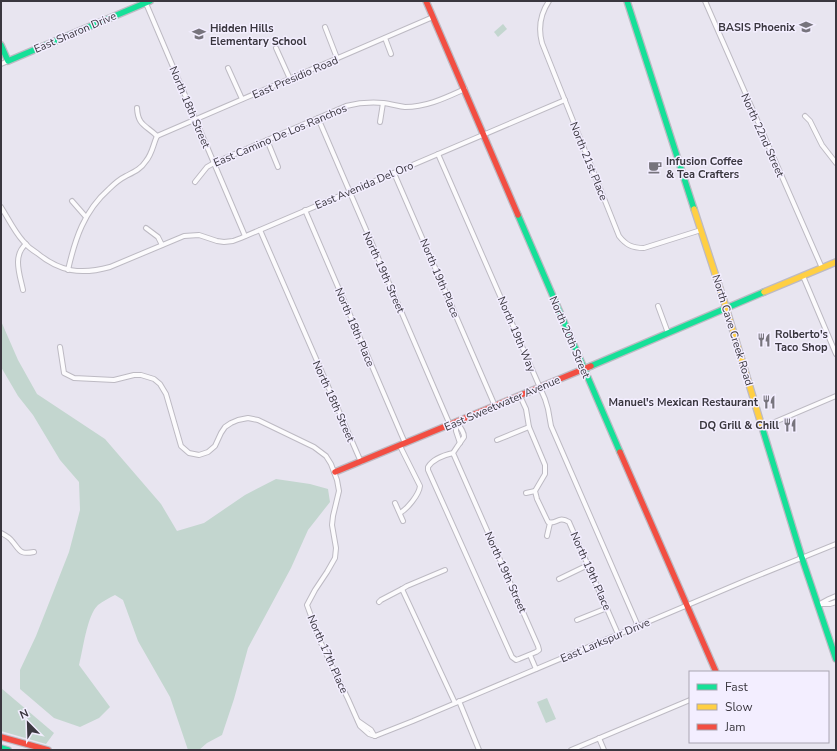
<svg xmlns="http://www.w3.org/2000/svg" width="837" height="751" font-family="'Nunito Sans',sans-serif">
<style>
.green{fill:#c3d6cf}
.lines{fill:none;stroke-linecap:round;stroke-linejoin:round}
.street-casing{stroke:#bdbac3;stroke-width:6}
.fast-casing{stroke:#bdbac3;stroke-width:8}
.slow-casing{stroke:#bdbac3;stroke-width:8}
.jam-casing{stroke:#bdbac3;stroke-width:8}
.street{stroke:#fcfbfd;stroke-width:4}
.fast{stroke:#16e098;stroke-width:5.5}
.slow{stroke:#ffcf43;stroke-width:5.5}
.jam{stroke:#f24e42;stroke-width:5.5}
.labels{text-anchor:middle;stroke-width:3;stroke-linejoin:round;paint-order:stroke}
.poi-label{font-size:11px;font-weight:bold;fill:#3a373f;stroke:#f3eeff;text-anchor:end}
.street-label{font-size:11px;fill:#3a373f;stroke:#f3eeff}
</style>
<rect width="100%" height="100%" fill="#e8e5f0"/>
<g class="green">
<polygon points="503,24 507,29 498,37 494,32"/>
<path d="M1 321 18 360 37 394 105 439 161 504 177 531 204 523 245 495 276 479 310 484 328 489 330 502 308 530 291 568 248 648 234 699 222 735 207 743 199 750H188L170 697 138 641 123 600 115 595C109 598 103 601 98 605 87 615 83 650 79 665L110 707 99 718 80 727 54 718 20 689V670L36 636 69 552 80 510 79 482 60 460 33 415 18 396 1 367Z"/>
<polygon points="1,688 54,733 46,744 1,731"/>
<polygon points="547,698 556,719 546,723 537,702"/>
</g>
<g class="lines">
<g class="street-casing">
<g id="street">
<polyline points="145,1 245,236"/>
<path d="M549 1C541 13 538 28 542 43L619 236C626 245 632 248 644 248L701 230"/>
<polyline points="705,1 822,268"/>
<polyline points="325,27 337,58"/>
<polyline points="385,38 391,54"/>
<polyline points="276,48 290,79"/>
<polyline points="1,64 8,61"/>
<polyline points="228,68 242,99"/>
<path d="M137 108C138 126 146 125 157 136"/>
<polyline points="805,116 810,121 822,145 836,163"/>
<polyline points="318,118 450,425"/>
<polyline points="380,122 383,103"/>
<polyline points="157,136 433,17"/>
<polyline points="267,140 278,167"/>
<polyline points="438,154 545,399 548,409 551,426 638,626"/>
<polyline points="394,173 495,406"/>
<path d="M195 182 207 167 214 163 346 106C358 103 371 102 383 103 391 104 398 106 405 107 427 107 445 98 465 89"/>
<polyline points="72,201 86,217"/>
<path d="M1 207C8 218 14 231 23 241 27 246 32 250 37 253 60 272 81 275 110 267L184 236 199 235 217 241 224 242 233 241 241 238 565 100"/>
<polyline points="305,210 405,443"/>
<polyline points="146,228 158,237 162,245"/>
<polyline points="260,230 361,462"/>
<path d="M68 270C75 239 84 211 109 189 114 184 120 179 126 176 134 172 141 169 146 161 152 154 153 145 157 136"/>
<polyline points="803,276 836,354"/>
<path d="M23 290C20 275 12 256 26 244"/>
<polyline points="658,306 668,333"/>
<polyline points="60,347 64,373 74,378 114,380 134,375 141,375 154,379 160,384 166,394 181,446 189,453 199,455 208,452 215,446 221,433 225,427 231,423 238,420 248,418 258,420 314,447 326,456 331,464 337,480 339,491 333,516 332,525 336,548 335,558 327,572 315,590 307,605 321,643 348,699 360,726 369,734 375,736"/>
<path d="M520 396 526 409 529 427 545 465V474L535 491 537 499 548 522C557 525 558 515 569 522L618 634"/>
<polyline points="456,422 456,431 460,443"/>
<polyline points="763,427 836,396"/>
<polyline points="497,440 529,427"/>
<path d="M453 453C444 455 433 459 428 467V470L512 657 516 660 519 659 536 652 539 650 538 646 453 453 457 447 464 437C464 431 460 427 456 422"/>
<polyline points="526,493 535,491"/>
<polyline points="395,503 403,521"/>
<path d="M400 513C407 509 419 495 420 486L400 446"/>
<path d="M1 533C5 535 9 537 12 541 20 550 19 555 34 552"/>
<polyline points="547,536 550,523"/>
<polyline points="559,579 588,565"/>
<polyline points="402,589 455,703"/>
<polyline points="379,602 381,600 402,589 407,586 445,570"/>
<polyline points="821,604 830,604 836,602"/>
<polyline points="818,605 829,599 836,596"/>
<polyline points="577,620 607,608"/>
<polyline points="530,655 536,669"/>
<polyline points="459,701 479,750"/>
<polyline points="358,721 371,730 374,735"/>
<polyline points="375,736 413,721 747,580 836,544"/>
<polyline points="599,738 604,750"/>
<polyline points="571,750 690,700"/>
</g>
</g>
<g class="fast-casing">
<g id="fast">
<polyline points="627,1 694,209"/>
<polyline points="1,45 8,61 150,1"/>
<polyline points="518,215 620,452"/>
<polyline points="591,366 764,292"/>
<polyline points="762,427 802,558 836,659"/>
<polyline points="1,748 8,750"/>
</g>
</g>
<g class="slow-casing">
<g id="slow">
<polyline points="694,209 724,301 762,427"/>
<polyline points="764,292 836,262"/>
</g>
</g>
<g class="jam-casing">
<g id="jam">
<polyline points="426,1 518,215"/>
<polyline points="620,452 716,672"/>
<polyline points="335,472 591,366"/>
<polyline points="1,737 48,750"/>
</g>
</g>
<use href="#street" class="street"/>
<use href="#fast" class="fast"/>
<use href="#slow" class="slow"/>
<use href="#jam" class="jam"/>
</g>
<defs>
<g id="school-bare" transform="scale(1.08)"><path d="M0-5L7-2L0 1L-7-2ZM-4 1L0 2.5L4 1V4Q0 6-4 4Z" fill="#77747d" stroke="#f3eeff" stroke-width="2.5" paint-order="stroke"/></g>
<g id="cafe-bare" transform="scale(1.08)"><path d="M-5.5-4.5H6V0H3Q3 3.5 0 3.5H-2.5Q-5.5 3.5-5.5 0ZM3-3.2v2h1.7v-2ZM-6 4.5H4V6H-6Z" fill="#77747d" stroke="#f3eeff" stroke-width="2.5" paint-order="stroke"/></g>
<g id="restaurant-bare" transform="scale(1.08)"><path d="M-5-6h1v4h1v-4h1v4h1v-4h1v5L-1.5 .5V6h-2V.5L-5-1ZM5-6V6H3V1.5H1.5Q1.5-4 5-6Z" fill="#77747d" stroke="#f3eeff" stroke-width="2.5" paint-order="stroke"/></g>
</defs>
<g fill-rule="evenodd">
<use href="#school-bare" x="806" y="27"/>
<use href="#school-bare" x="199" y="34"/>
<use href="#cafe-bare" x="655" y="167"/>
<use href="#restaurant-bare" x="764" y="340"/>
<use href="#restaurant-bare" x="769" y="402"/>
<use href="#restaurant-bare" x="790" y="425"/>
</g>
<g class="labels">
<g class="poi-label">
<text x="795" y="31">BASIS Phoenix</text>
<text x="210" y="32" text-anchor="start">Hidden Hills<tspan x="210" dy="13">Elementary School</tspan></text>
<text x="666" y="165" text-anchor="start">Infusion Coffee<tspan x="666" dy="13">&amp; Tea Crafters</tspan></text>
<text x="775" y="338" text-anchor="start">Rolberto's<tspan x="775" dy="13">Taco Shop</tspan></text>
<text x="758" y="406">Manuel's Mexican Restaurant</text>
<text x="779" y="429">DQ Grill &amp; Chill</text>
</g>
<g class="street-label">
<text transform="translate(75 32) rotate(-23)" y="4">East Sharon Drive</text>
<text transform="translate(295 77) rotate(-23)" y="4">East Presidio Road</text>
<text transform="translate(190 107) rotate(67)" y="4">North 18th Street</text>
<text transform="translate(280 135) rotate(-23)" y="4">East Camino De Los Ranchos</text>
<text transform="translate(763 135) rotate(66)" y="4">North 22nd Street</text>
<text transform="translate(589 161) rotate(68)" y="4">North 21st Place</text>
<text transform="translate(364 185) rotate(-23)" y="4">East Avenida Del Oro</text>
<text transform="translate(384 272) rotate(66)" y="4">North 19th Street</text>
<text transform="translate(440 278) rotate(67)" y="4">North 19th Place</text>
<text transform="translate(355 327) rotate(67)" y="4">North 18th Place</text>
<text transform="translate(733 330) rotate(73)" y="4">North Cave Creek Road</text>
<text transform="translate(517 334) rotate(67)" y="4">North 19th Way</text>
<text transform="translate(570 337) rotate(67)" y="4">North 20th Street</text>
<text transform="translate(334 401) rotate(66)" y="4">North 18th Street</text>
<text transform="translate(502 403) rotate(-23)" y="4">East Sweetwater Avenue</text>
<text transform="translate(591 571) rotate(66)" y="4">North 19th Place</text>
<text transform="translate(506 572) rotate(66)" y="4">North 19th Street</text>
<text transform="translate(605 640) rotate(-23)" y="4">East Larkspur Drive</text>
<text transform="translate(328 654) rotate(66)" y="4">North 17th Place</text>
</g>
</g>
<rect width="837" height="751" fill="none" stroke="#3a373f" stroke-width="4"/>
<rect x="689" y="671" width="140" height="72" fill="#f3eeff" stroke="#a9a5b2"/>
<rect x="697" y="684" width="20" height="6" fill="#16e098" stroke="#a9a5b2"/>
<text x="725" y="691" font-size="12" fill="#3a373f">Fast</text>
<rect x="697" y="704" width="20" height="6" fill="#ffcf43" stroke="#a9a5b2"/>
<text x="725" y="711" font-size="12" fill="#3a373f">Slow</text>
<rect x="697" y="724" width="20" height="6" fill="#f24e42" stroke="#a9a5b2"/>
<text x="725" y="731" font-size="12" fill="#3a373f">Jam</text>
<g transform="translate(28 723) rotate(337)" stroke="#f3eeff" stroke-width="3" paint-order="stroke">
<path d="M0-3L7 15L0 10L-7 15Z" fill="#3a373f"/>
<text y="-6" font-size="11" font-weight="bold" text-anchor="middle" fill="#3a373f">N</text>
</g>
</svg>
